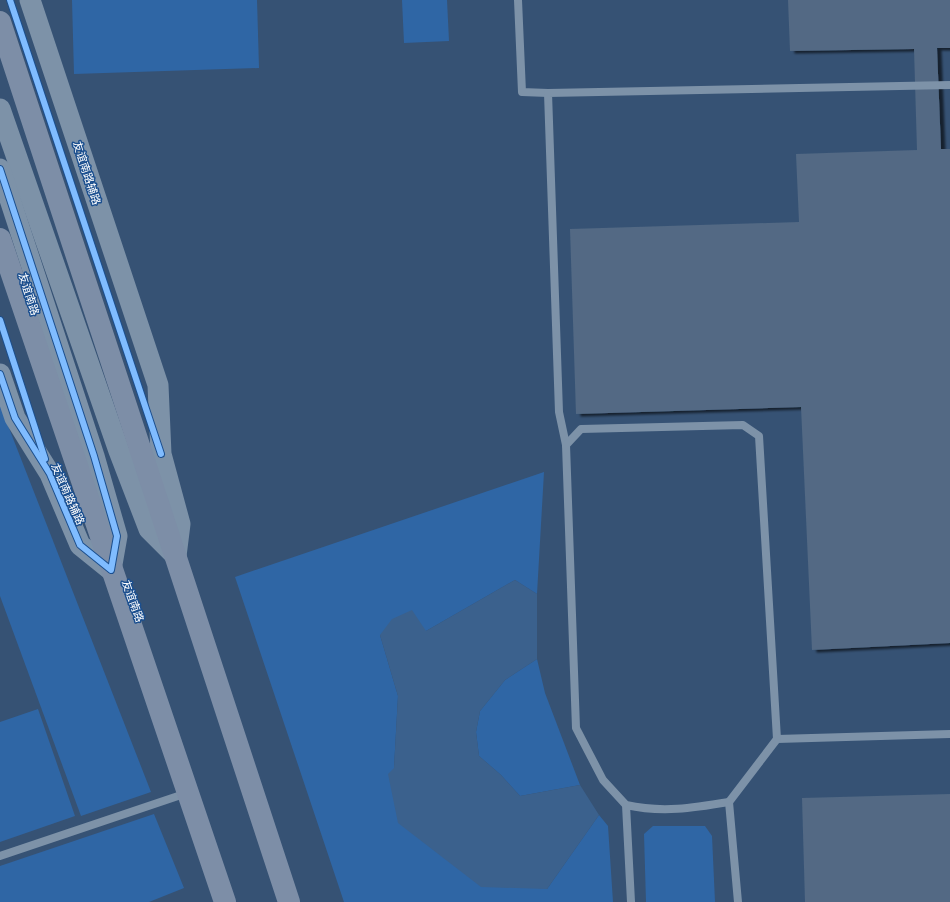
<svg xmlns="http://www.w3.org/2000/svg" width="950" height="902" font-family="Karla,'Noto Sans SC',sans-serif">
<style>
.green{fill:#2f66a5}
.water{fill:#3b618d}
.building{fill:#526984;filter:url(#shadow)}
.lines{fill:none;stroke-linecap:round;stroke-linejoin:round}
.service{stroke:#7d92a8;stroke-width:8}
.tertiary{stroke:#7d92a8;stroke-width:21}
.primary{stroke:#7d8ea7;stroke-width:22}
.cycleway-casing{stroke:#1b4f8f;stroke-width:8}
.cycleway{stroke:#80bcff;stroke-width:6}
.labels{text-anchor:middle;stroke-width:3;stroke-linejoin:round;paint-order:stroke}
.street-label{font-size:11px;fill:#fff;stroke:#1b4f8f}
</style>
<defs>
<filter id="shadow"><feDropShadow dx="4.5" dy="2.5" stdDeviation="1" flood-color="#0009"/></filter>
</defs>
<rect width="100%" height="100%" fill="#365274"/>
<g class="green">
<polygon points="72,0 257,0 259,68 74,74"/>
<polygon points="402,0 447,0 449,41 404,43"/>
<polygon points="0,405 151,792 81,816 0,596"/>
<polygon points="544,472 537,594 515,580 426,631 380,635 398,696 394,768 547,889 599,815 608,826 613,902 344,902 235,577"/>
<polygon points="537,659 545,693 580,785 520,796 501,775 479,756 476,732 480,711 505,680"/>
<polygon points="38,709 75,816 0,842 0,722"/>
<polygon points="154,814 184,888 149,902 0,902 0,866"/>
<polygon points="653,826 705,826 712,836 715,902 646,902 644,834"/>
</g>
<polygon class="water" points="515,580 537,594 537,659 505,680 480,711 476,732 479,756 501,775 520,796 580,785 599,815 547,889 481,887 398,823 388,774 394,768 398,696 380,635 392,619 412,610 426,631"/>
<g class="building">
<polygon points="788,0 950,0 950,48 937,48 941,149 950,149 950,643 812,650 801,407 576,414 570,229 799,222 796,154 917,150 914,49 790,51"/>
<polygon points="950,794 950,902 805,902 802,798"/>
</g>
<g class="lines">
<g class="service">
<polyline points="518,0 522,92 548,93"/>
<polyline points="566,445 559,412 548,93 950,85"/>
<polyline points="777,739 950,734"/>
<polyline points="729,802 738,902"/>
<path d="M626 805C662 813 693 808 729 802L777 739 759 436 743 425 581 429 566 445 576 728 603 780 626 805 631 902"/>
<polyline points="0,856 187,793"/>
</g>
<g class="tertiary">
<polyline points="30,0 158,385 161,454 180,524 176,556"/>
<polyline points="0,109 119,451 149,529 176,556"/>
<polyline points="0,169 94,456 117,536 111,570 80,545 50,474 15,418 0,374"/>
</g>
<g class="primary">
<polyline points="0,22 289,902"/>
<path d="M0 239C74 460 149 681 225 902"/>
</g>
<g class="cycleway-casing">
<g id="cycleway">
<polyline points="10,0 161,454"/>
<polyline points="0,169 94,456 117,536 111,570 80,545 50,474 15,418 0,374"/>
<polyline points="0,320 45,459"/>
</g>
</g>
<use href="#cycleway" class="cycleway"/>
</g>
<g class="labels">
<g class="street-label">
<text transform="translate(87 173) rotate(72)" y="4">友谊南路辅路</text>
<text transform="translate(29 294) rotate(72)" y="4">友谊南路</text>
<text transform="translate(68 494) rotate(66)" y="4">友谊南路辅路</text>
<text transform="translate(133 601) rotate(70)" y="4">友谊南路</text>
</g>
</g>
</svg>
